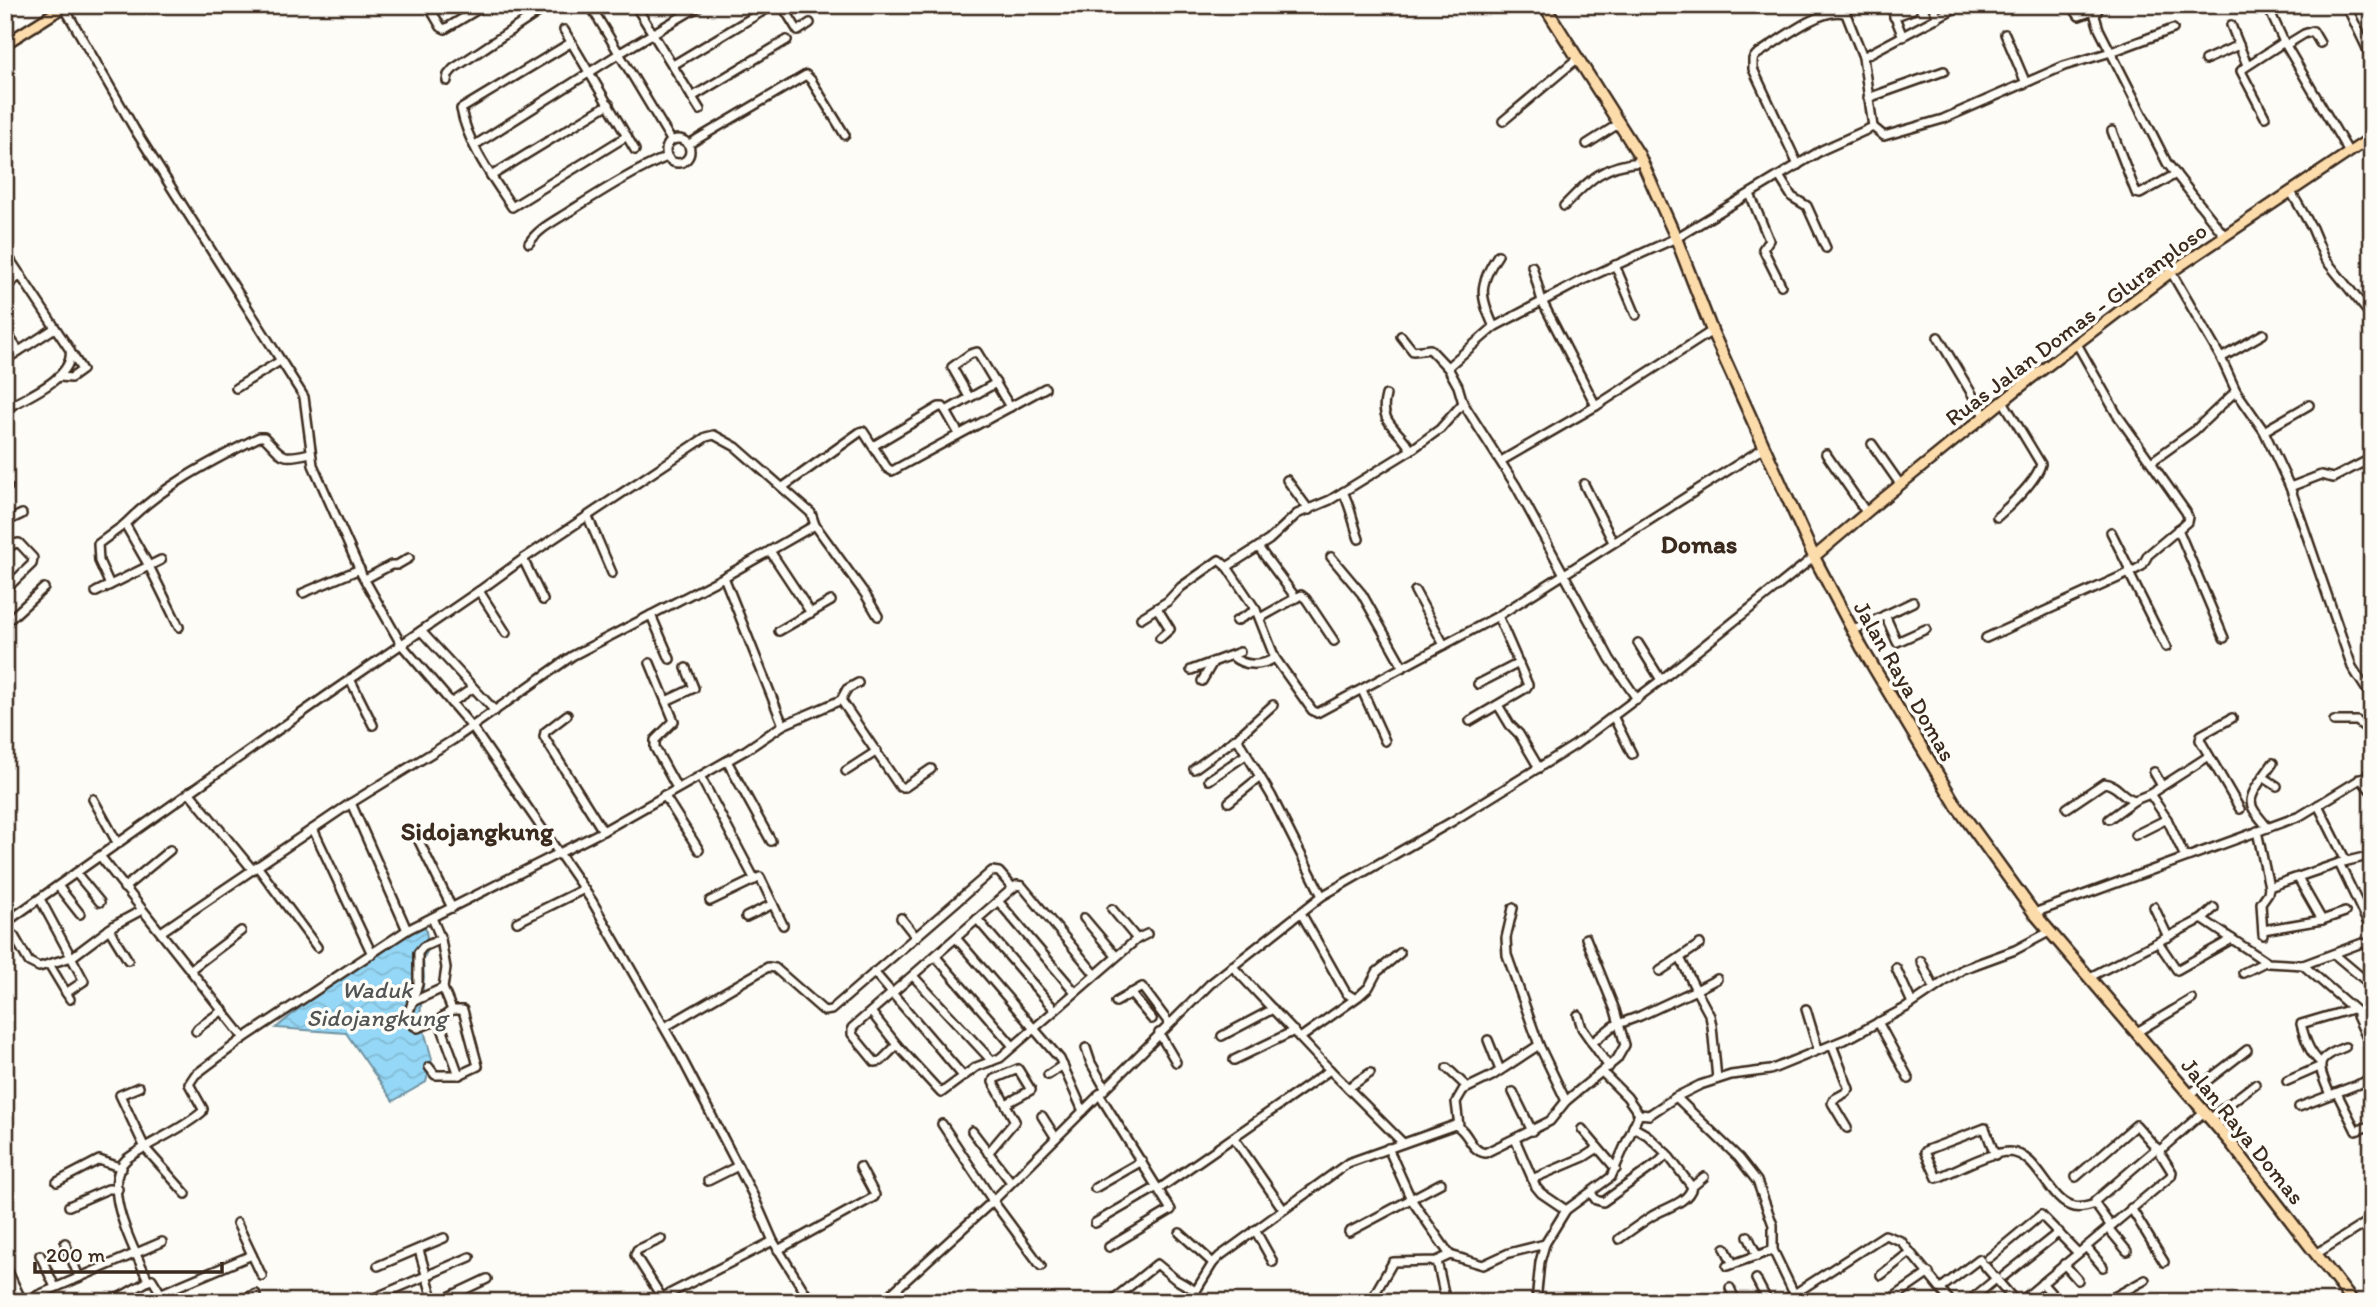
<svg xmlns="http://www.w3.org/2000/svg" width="2377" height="1307" font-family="Itim,sans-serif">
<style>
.water{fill:url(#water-waves);stroke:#7192a0;stroke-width:2}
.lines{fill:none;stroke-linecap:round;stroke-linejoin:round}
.minor-casing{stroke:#3b2a1e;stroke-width:12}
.major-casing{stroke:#3b2a1e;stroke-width:14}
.highway-casing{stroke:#3b2a1e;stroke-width:15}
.minor{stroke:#fdfcf7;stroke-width:7}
.major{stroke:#fddcac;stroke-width:9}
.highway{stroke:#fddcac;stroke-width:10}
.labels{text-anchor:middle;stroke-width:7;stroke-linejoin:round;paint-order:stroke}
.street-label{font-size:23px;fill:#3b2a1e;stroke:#fdfcf7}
.water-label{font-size:24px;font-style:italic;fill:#525554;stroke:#fdfcf7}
.quarter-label{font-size:26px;font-weight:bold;fill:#3b2a1e;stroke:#fdfcf7}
</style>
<defs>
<pattern id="water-waves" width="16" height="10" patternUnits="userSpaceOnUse" patternTransform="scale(1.75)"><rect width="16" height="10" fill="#95d7f6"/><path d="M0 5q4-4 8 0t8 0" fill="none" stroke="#81b9d2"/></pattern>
</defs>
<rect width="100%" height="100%" fill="#fdfcf7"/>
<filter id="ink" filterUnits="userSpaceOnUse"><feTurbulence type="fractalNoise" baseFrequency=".0143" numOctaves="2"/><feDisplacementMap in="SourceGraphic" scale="14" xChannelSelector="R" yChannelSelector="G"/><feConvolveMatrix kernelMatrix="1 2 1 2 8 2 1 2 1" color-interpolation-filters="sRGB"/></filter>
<g filter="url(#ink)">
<polygon class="water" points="425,926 429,948 423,959 424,977 420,1016 432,1059 426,1082 393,1101 346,1033 276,1028 324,987 397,937"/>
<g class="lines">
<g class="minor-casing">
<g id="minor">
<polyline points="428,5 441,27 445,29 485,5"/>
<polyline points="590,5 671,140"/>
<polyline points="635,5 700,110"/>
<polyline points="782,5 798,31 810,23"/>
<polyline points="1890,5 1903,37"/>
<polyline points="1932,5 1938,18"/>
<polyline points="2071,5 2079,16 2096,10"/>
<polyline points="2100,5 2095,16 2099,29 2167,163 2224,235"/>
<polyline points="2267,5 2284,42 2348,151"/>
<polyline points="2346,5 2372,59"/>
<polyline points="64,7 135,130 304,397 313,465 362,575 401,644 472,727 592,901 680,1055 753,1195 773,1241 811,1302"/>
<polyline points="1894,17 1912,10"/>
<polyline points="2231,25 2247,65"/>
<polyline points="564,30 635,150"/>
<polyline points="2005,34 2025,81"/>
<path d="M572 42 461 109C468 145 492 177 512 207L627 136"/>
<polyline points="2286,45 2304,34 2313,31 2320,43"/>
<polyline points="1863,57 1961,5"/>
<polyline points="2205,60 2239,45"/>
<polyline points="673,65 773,5"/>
<polyline points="447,81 448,75 453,69 549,5"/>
<polyline points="692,97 787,40"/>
<polyline points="1868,98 1944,71"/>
<polyline points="2265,117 2241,71 2244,68 2284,42"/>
<polyline points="1503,121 1578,58"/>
<polyline points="2112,131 2136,193 2140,194 2176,174"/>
<circle cx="678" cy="151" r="12"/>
<polyline points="689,144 806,75 811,80 845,135"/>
<polyline points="1587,144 1620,123"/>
<polyline points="475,145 620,53 701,5"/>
<path d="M1798 165 1753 69V59L1756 55C1776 43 1824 4 1846 14L1863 57 1873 127 1884 136 1943 119 2064 66 2111 52 2173 29"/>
<polyline points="491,176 609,104"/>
<polyline points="1779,176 1792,197 1807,206 1826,248"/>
<polyline points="2291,192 2312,228 2325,259 2372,317"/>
<polyline points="1750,194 1769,240 1763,249 1781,285"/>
<path d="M1564 206C1590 179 1603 165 1641 162"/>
<path d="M529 243C538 229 553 222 567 213 599 193 631 172 667 157"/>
<path d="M5 252 70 350C75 378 26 397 5 409"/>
<polyline points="1615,265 1636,315"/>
<polyline points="1532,266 1542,301 1596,406"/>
<polyline points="2171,272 2221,358 2236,391 2264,431 2290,487 2352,667 2372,698"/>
<polyline points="5,287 21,275"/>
<path d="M1494 327C1480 296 1478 285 1498 255"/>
<polyline points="5,331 19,351"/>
<polyline points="1401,336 1413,351 1430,349 1448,368"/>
<polyline points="1938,337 1985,416"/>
<polyline points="2221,358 2263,334"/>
<polyline points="5,360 55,328"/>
<polyline points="60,377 71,378 82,370 72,354"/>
<polyline points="236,388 280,361"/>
<path d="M1386 395C1378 424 1399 428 1411 450"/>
<polyline points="969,397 952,367 970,354 977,352 1010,407"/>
<polyline points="2264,431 2309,405"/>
<polyline points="959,434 946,411 996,383"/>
<polyline points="1872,444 1900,484"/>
<polyline points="873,446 939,407 943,407 946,411"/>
<polyline points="1826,454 1866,512"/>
<polyline points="1501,461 1596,406 1712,331"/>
<polyline points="2151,462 2194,431 2236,391"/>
<polyline points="1287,480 1309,510"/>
<polyline points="1584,484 1613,542"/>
<polyline points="783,487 860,432 863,431 887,468 892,471 1045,388"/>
<polyline points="2290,487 2321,475 2333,478 2364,462 2372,472"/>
<polyline points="5,488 8,487"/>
<path d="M1343 492C1351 507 1353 523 1359 539"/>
<polyline points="588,517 612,573"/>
<path d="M1997 517C2010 506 2037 480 2041 464L2003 401"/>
<polyline points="5,522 22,514"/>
<polyline points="2178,529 2224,638"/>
<polyline points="2111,532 2131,572"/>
<polyline points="1258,547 1296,598"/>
<polyline points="770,551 811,613"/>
<polyline points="5,552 13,544 19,543 33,558 32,564 5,590"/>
<polyline points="1331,557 1362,594 1403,667"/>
<polyline points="523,559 706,437 714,435 736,447 811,513 815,525 865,594 878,616"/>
<polyline points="1227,567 1269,540 1297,514 1330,500 1411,450 1440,429 1463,403"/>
<polyline points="2129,573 2166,647"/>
<polyline points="724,577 783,725"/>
<polyline points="365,579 391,565 397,565 409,558"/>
<polyline points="110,585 99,561 98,544 125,524"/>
<polyline points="479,591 506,633"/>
<polyline points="1415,591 1444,645"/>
<polyline points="96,592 161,560"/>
<polyline points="303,593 360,569"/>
<polyline points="1157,608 1170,629 1160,638"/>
<polyline points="651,615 670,659"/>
<polyline points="1885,615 1897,642 1926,629"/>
<polyline points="5,616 11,618 44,588"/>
<polyline points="1141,618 1168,601 1181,587 1219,560 1227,567 1256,610 1275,658 1312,710 1317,713 1498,616 1765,447"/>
<polyline points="1260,618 1301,595 1306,599 1334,641"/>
<polyline points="1236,621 1256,610"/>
<path d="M179 627 149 566 125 524C162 486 212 461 259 437H264C284 457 280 460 310 453"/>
<polyline points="421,631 495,711"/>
<polyline points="779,631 831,601"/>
<polyline points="1852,631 1913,602"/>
<polyline points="1986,638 2131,572 2142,566 2148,555 2187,522 2188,517 2186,512 2116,413 2077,344"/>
<polyline points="1638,643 1661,680"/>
<path d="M1232 656C1244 667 1262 666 1275 658"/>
<polyline points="650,663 674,721 655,740 655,748 677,788"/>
<polyline points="1191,670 1240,652"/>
<polyline points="350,679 373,725"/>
<polyline points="1202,681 1213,662"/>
<polyline points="1478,684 1519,663"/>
<polyline points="1362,690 1385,741"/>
<polyline points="1637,699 1610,659 1516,486 1463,403 1458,386 1448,368 1450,365 1494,327 1583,280 1676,238 1822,150 1873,127"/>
<polyline points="841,700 900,787 905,787 931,769"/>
<polyline points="666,701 694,688 686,668"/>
<polyline points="451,703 473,688"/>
<polyline points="1273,705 1240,735 1238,740 1271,795 1322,896"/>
<polyline points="1498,705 1510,725 1519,734 1539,768"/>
<polyline points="567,715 545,732 544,737 603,831"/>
<polyline points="1613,716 1632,754"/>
<polyline points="2232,718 2201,735 2200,740 2240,809"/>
<polyline points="1470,721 1526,688 1528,685 1498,616"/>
<polyline points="2334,721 2357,721 2372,733"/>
<polyline points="727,761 771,841"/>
<polyline points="1194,769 1238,737"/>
<polyline points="846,771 877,751"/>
<polyline points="2154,772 2162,786"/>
<polyline points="700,776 755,880"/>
<polyline points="2263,777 2273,763"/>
<polyline points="2360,778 2372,792"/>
<polyline points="1209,780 1247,754"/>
<polyline points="189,792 252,869"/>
<polyline points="2150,794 2209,756"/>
<polyline points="664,795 699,850"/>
<polyline points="93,799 118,844"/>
<polyline points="1229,802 1260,777"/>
<polyline points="351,803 407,930"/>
<polyline points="2318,805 2346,861"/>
<path d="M2067 808 2104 783C2118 784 2122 798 2135 800"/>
<polyline points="2109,819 2135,800 2150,794 2167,819 2185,857"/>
<path d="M2268 828C2248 804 2245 803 2263 777L2277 786"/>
<polyline points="313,829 372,954"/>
<polyline points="413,829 452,908"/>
<polyline points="2257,831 2269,887 2339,863 2360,858"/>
<polyline points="2135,835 2167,819"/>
<polyline points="100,856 244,1038"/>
<polyline points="2339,863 2372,932"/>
<polyline points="257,866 317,947"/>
<polyline points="76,873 100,902"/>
<polyline points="2298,878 2322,920"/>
<polyline points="58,886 80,914"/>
<polyline points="124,888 170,850"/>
<polyline points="1013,888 1017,885 1022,886 1095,974"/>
<polyline points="40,899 84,981 66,993"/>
<polyline points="710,901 760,877 783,925"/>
<polyline points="998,901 1075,992"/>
<polyline points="2154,907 2168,937"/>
<polyline points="1513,908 1506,938 1507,955 1539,1045 1566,1101"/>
<polyline points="1112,909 1137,939"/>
<polyline points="1301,913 1346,993 1354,998"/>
<polyline points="2034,913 2300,816 2372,772"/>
<polyline points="746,917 773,904"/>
<polyline points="432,918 441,939 423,947 418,953 418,984 409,1012 413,1025 418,1028 439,1020 452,1010 443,988 446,968 441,939"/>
<polyline points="901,918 916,937"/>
<polyline points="1084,918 1116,956"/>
<polyline points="977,919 1055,1010"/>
<polyline points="2202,919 2214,908"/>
<polyline points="517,922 584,889"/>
<polyline points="5,923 326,696 479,591 523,559 543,600"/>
<polyline points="109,929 128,960"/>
<polyline points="2263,930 2322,920 2345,912"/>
<polyline points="161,932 351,803 453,740 572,656 724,577 815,525"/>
<polyline points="2263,935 2261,903 2268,893 2269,887"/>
<polyline points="14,936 29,962 39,967 72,957 116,924 142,910"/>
<polyline points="956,938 1060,1059 1083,1111"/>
<polyline points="2158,942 2177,970 2232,939"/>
<polyline points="2334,954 2372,986"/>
<polyline points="936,957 1013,1046"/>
<polyline points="1680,958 1696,990 1717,979"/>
<polyline points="1921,961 1934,988"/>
<polyline points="49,964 70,999"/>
<polyline points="2303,965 2372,1025"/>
<polyline points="1232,966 1330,1070 1403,1143"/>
<polyline points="1896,968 1912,1003"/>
<polyline points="191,969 241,931"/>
<polyline points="1660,971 1700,944"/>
<polyline points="874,972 963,1076"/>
<polyline points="2243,973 2265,962"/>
<polyline points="913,976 992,1061"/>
<polyline points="2090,977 2202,919 2268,963 2303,965 2362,943 2372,946"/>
<polyline points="1130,993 1152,1019"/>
<polyline points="412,1002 443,988"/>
<polyline points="1116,1002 1142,987 1169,1023"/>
<polyline points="1806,1009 1818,1049"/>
<polyline points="871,1012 897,1045 941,1093 976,1067 1000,1058 1137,939 1147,934"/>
<polyline points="1578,1015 1582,1028 1609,1067"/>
<polyline points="2357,1016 2372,1049"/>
<polyline points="439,1020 459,1075"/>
<polyline points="1878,1022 1909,1079"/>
<polyline points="665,1027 768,967 775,968 824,1011 831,1010 992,871 999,872 1013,888 852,1028 852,1034 875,1062 881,1061 897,1045"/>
<polyline points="196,1031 198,1028 223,1010"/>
<polyline points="2137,1032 2192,999"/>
<polyline points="1159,1033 1176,1062"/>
<polyline points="1222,1036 1273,1009"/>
<polyline points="1300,1038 1359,996 1369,987 1377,972 1400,953"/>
<polyline points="1488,1040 1500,1070"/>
<polyline points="1592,1043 1613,1026 1640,1016 1696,990 1710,1016 1712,1026 1717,1079"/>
<polyline points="1832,1045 1849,1089 1845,1093 1834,1099 1832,1103 1847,1128"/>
<polyline points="1086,1048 1091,1063 1105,1088"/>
<polyline points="1234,1060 1294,1031"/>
<path d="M2320 1062C2309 1052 2305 1039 2301 1024L2352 1009"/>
<polyline points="429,1067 435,1075 459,1075 478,1066 463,1010 452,1010"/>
<polyline points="1447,1068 1467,1087"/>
<polyline points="1602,1072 1627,1097 1639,1114"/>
<polyline points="1048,1075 1063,1065"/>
<polyline points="2287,1081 2319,1067"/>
<polyline points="2365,1081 2372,1094"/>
<polyline points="139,1087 120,1095 145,1148 186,1194"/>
<polyline points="1348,1088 1370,1073"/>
<polyline points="1513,1092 1532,1131"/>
<polyline points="2337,1093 2356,1131 2372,1125"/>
<polyline points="1099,1094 1171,1210 1109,1247"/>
<polyline points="2190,1094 2247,1050"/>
<path d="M2330 1095C2318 1065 2313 1060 2345 1047"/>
<polyline points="1676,1097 1739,1158 1757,1181 1773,1225 1773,1250 1798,1302"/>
<polyline points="2299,1107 2372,1079"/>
<polyline points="1042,1116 1056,1138"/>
<polyline points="2211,1118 2255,1084"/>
<polyline points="942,1124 993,1201 1041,1266"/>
<polyline points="1459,1126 1456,1102 1463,1090 1492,1076 1539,1045"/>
<polyline points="1582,1129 1616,1169"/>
<polyline points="972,1131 1011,1182"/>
<polyline points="1234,1138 1283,1209"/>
<polyline points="1515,1139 1536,1187 1541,1193 1566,1210"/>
<polyline points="1388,1148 1411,1199 1450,1255"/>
<polyline points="2159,1151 2205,1111"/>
<polyline points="988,1153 1015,1121 993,1082 994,1079 1018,1069 1031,1090 1006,1104"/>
<polyline points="1667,1154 1692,1187 1704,1177"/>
<path d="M1995 1155 1985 1128 1927 1150 1925 1152 1937 1178C1957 1170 1988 1152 2009 1152 2039 1153 2048 1201 2074 1207 2081 1209 2088 1206 2095 1204V1201L2157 1148"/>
<polyline points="1532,1179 1584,1157 1598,1148"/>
<polyline points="708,1181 738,1166"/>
<polyline points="57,1182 99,1160 122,1168"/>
<polyline points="1095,1188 1142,1161"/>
<polyline points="1159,1189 1330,1070"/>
<polyline points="1591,1193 1596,1200 1603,1202 1659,1162 1667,1154 1647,1135 1633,1127"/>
<polyline points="2095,1204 2110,1225"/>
<polyline points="69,1206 108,1189 118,1189"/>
<polyline points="2131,1208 2164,1262"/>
<polyline points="237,1223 262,1276"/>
<polyline points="1095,1223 1157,1187"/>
<polyline points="2108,1228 2127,1251"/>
<polyline points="1255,1230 1273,1262"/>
<polyline points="1349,1232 1441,1183"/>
<polyline points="1180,1233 1213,1263"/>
<polyline points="1748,1236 1757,1256"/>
<polyline points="661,1239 637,1250 635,1255 664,1301"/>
<path d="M1619 1239C1630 1231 1641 1223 1652 1216 1665 1208 1688 1203 1692 1187"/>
<polyline points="65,1243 79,1277"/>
<polyline points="2086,1247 2103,1267"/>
<polyline points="1725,1248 1733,1264"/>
<polyline points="419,1250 434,1302"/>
<polyline points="778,1250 874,1197 875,1195 860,1167"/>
<polyline points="2316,1254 2372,1219"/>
<polyline points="40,1255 55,1287"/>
<polyline points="1989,1258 2041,1215 2078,1253"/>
<polyline points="1437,1261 1446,1302"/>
<polyline points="2064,1264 2078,1280"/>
<polyline points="5,1265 22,1301"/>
<polyline points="378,1266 444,1238"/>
<polyline points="1727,1266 1773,1250"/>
<polyline points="1881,1275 1910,1252"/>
<polyline points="2004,1276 2059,1232"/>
<polyline points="1756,1279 1768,1302"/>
<path d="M148 1280C136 1253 97 1183 128 1158 151 1141 180 1131 202 1112L203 1109 189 1084 195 1075 244 1038 407 930 603 831 746 750 783 725 841 700 847 689 858 683"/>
<polyline points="2042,1283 2059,1302"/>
<polyline points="1730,1288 1736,1302"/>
<polyline points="1941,1288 1979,1259 2016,1302"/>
<polyline points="162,1293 252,1255"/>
<polyline points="22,1302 162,1242"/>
<polyline points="111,1302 152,1279 166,1302"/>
<polyline points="235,1302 256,1294"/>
<polyline points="365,1302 470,1257"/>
<polyline points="438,1302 487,1279"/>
<polyline points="653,1302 773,1241"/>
<polyline points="797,1302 807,1295"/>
<polyline points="882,1302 993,1201 1210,984 1322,896 1453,821 1575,745 1661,680 1814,557"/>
<path d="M1110 1302 1157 1264 1175 1279 1194 1290 1197 1289 1213 1263 1220 1256 1348 1163 1455 1125C1469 1131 1470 1151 1485 1153L1550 1121 1566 1101 1617 1059 1625 1045 1615 1010 1586 938"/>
<polyline points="1370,1302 1393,1262 1437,1261 1450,1255 1483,1265 1509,1253 1545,1244"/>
<polyline points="1536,1302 1540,1262 1545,1244 1566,1210 1611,1177 1639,1114 1649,1115 1676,1097 1700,1085 1731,1075 1770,1070 1851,1037 1907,1007 1963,969 2015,950 2049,932"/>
<polyline points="1782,1302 1885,1235 1901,1241 1951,1302"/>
<polyline points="1887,1302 1929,1273"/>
<polyline points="1968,1302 1997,1278"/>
<polyline points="2020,1302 2171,1176 2172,1172 2159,1151 2136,1125 2076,1177"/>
<polyline points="2105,1302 2145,1280"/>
</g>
</g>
<g class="major-casing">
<g id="major">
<polyline points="5,44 67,5"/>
<polyline points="1814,557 1880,501 2029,380 2171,272 2372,137"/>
</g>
</g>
<g class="highway-casing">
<polyline id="highway" points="1544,5 1639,155 1676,238 1712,331 1814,557 1862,648 1956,805 2034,913 2230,1142 2353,1302"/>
</g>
<use href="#minor" class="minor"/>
<use href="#major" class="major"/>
<use href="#highway" class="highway"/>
</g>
</g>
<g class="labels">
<g class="street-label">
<text transform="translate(2076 324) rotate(-37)" y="8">Ruas Jalan Domas - Gluranploso</text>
<text transform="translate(1905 681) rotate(60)" y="8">Jalan Raya Domas</text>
<text transform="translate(2243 1131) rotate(51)" y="8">Jalan Raya Domas</text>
</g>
<g class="water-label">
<text x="377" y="998">Waduk<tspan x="377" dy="28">Sidojangkung</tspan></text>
</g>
<g class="quarter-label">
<text x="1699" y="553">Domas</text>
<text x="477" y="840">Sidojangkung</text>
</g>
</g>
<rect width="2377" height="1307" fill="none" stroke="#fdfcf7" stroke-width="28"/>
<rect x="14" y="14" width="2349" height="1279" fill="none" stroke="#3b2a1e" stroke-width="2.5" filter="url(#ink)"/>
<path d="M35 1262v10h187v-10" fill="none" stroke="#3b2a1e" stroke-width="3.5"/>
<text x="46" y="1262" font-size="21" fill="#3b2a1e" stroke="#fdfcf7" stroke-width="5" paint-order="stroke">200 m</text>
</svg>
